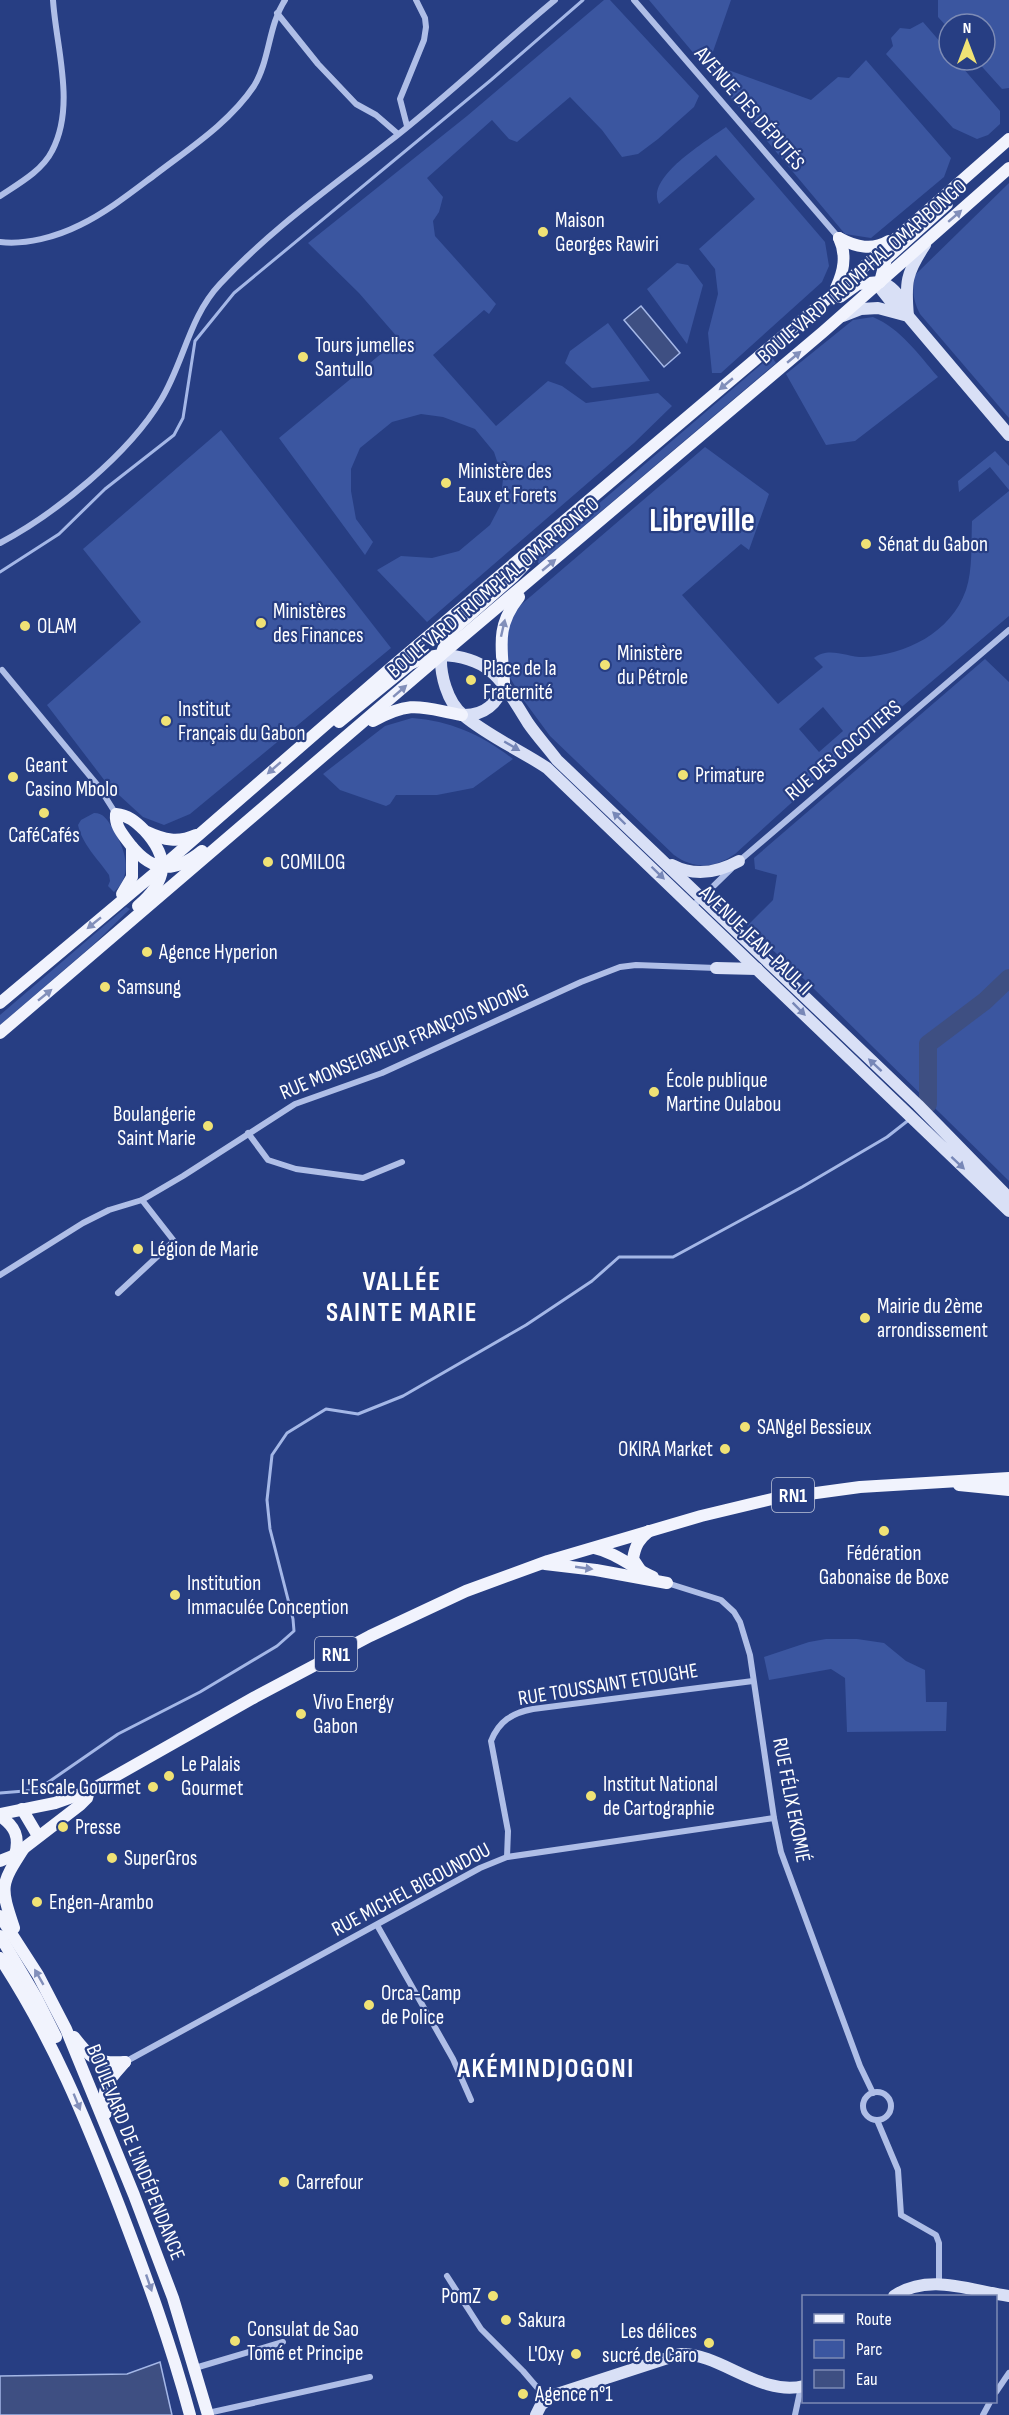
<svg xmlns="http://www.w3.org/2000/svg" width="1009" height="2415" font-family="'Sofia Sans Condensed',sans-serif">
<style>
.green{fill:#3b56a0;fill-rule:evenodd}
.water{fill:#3e4f82;stroke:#a4b7e7;stroke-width:1.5}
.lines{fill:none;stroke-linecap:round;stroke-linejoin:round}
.stream{stroke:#a4b7e7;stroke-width:3}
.river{stroke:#3e4f82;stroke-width:18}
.street{stroke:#afbee7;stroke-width:6}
.secondary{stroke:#d9e0f6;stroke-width:12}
.primary{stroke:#f1f3fd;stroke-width:12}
.oneway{fill:#828fba}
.oneway2{fill:#7787b7}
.poi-dot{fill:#f0e275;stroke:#273e83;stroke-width:2}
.labels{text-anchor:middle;stroke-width:4.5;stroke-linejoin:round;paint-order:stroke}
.shield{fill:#273e83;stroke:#bec5da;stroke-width:1.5}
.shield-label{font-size:20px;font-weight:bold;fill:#fff}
.street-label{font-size:21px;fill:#fff;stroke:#273e83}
.poi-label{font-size:21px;fill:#fff;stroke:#273e83;text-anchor:start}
.district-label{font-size:27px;font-weight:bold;letter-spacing:1.5px;fill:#fff;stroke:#273e83}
.town-label{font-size:33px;font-weight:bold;fill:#fff;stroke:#273e83}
</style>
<rect width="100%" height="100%" fill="#273e83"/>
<g class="green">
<polygon points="604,0 610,0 699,96 694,107 658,139 638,154 622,157 602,130 570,97 517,142 509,139 492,120 427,178 443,197 439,212 433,221 435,236 496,304 489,314 484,310 433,355 496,426 548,381 562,386 586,403 658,393 672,406 634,443 427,622 377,570 401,556 432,558 459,551 490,525 500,506 503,479 494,452 475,429 443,417 421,414 392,422 360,448 351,469 351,491 356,519 373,542 365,555 279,438 399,339 359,293 308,243 467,116"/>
<polygon points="649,0 731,0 709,63 811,100 838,77 849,78 866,60 951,158 944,177 871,238 845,234"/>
<polygon points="938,0 1009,0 1009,88 1002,89 976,60 985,60 985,24 949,24 949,29 938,17"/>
<polygon points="923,22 949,52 949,60 956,60 1000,111 1000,124 988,135 977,139 953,128 886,54 893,46 891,38 900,28 910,29"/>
<path d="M726 127 825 242 829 266 822 282 721 373H712L708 333 718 294 715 269 699 249 755 199 716 155 659 204C645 177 707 141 726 127Z"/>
<path d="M1009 183V418L920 314C913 301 912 290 915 275Z"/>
<polygon points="677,263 688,265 703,285 687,344 647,289"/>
<path d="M873 317C901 329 918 354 938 377L855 441 826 445 786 374 853 320Z"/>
<polygon points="608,323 650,381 592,388 565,363 570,351"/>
<polygon points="771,356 776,363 539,564 536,559 547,548"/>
<polygon points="221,430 391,648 190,814 164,825 143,817 108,785 47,705 141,622 83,549"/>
<path d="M705 447 769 494 749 550 741 544 682 595 778 704 823 667 814 658C828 646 847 657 863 657 905 655 951 633 966 590 973 569 971 543 972 521L1009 491V616L832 766 735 854C715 868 695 870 674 855L550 736 522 698 509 676 506 634 516 609ZM823 707 843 731 819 752 799 729Z"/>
<polygon points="995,451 1009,466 1009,490 990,467 959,492 958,481"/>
<polygon points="985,659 1009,682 1009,1181 807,982 747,926 773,900 777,875 755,869 754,858"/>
<path d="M412 718C451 721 482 735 513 759L473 788 437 795H396L390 804 386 806 340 790 323 774 385 726Z"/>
<path d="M94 813C104 813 107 820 112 827 124 847 135 874 114 892L108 886 110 881 109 875C98 859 82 844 78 825L81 820Z"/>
<polygon points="126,907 130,909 94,944 0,1025 0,1015"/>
<polygon points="826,1639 857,1639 884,1643 906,1661 925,1670 926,1702 947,1702 946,1731 847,1732 845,1678 831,1669 769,1680 764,1657 809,1642"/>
</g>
<g class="water">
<polygon points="641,306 680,353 664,367 624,320"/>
<polygon points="160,2362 172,2415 0,2415 0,2376 127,2374"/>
</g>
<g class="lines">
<g class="stream">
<polyline points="0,572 59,534 105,489 174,435 183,418 195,341 234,293 491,80 583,0"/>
<polyline points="0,1793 37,1790 118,1734 200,1692 277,1646 294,1631 293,1619 270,1529 267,1500 272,1455 287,1433 326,1409 358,1414 403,1396 526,1325 592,1281 619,1257 673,1257 802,1187 887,1137 910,1119"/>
</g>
<polyline class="river" points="928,1104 928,1044 985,1001 1009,978"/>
<g class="street">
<polyline points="634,0 839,238"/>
<polyline points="277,13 318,64 356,104 376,115 398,134"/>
<polyline points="407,126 400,99 424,40 426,27 425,18 416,0"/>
<path d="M0 196C18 184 42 171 52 151 76 106 56 47 53 0"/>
<path d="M0 242C26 245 56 237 80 225 107 212 132 192 156 174 190 148 230 122 254 86 270 60 268 26 285 0"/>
<path d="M0 543C55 514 129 454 161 400 184 362 189 317 220 284 270 230 329 189 386 144 445 99 498 47 555 0"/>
<polyline points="2,670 99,787 116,814"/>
<polyline points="738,862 1009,630"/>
<polyline points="693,906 731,869"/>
<polyline points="248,1133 268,1160 296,1169 363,1178 402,1162"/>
<polyline points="0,1275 83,1223 109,1210 142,1200 183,1176 295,1104 382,1073 581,982 620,967 636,965 716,968"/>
<polyline points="118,1293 174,1241 142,1200"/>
<polyline points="667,1583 721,1600 734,1612 740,1622 750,1655 774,1818 781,1852 860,2066 873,2093"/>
<path d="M507 1857 508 1831 491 1741C499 1721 512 1713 533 1709L753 1681"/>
<polyline points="377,1925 453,2059 471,2100"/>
<polyline points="125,2062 480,1868 507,1857 774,1818"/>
<circle cx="877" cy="2106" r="14"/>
<polyline points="877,2120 898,2170 901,2215 936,2235 939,2243 939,2284"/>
<polyline points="447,2276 481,2329 523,2371 547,2399"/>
<polyline points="195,2368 283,2342"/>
<polyline points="996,2392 1009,2373"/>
<polyline points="208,2413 370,2377"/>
<polyline points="795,2415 801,2387"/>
<polyline points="983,2415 990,2402"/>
</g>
<g class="secondary">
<path d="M880 282C893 285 900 298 907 308"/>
<polyline points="880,282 881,289 900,313"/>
<polyline points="843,316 861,309 878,308 908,316 1009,435"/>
<path d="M908 316C905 283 906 273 925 245"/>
<path d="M462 715C484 716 498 704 504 683"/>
<path d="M672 865C695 877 717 873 739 861"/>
<polyline points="716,968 757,969"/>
<path d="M1009 1198 918 1105 557 760C548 748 537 736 528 723 503 684 494 657 441 655 440 674 447 702 463 715 488 736 520 750 547 768L1009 1211"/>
<path d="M894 2296C929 2272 971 2291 1009 2296"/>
<path d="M536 2415 541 2405 554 2395 680 2354C721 2353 760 2397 804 2386"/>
</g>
<g class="primary">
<path d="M839 238C856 247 872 251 889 241"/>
<polyline points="880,282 886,259 947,204"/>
<path d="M836 288C844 271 847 255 839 238"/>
<polyline points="840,297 858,284 880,282"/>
<path d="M504 683C502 648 495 627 519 597"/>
<path d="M373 721C413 699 422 708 462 715"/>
<polyline points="339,722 410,664 423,658 441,655 448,636 455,628 514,576 529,560"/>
<path d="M147 832C164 840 178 843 196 835"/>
<polyline points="122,894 132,877 132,847"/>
<path d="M138 906C167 881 171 859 144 830 136 822 128 815 116 814 115 824 120 831 126 839 149 871 171 876 202 851"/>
<polyline points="0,1003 155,873 393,666 834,293 1009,139"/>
<polyline points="0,1033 441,655 823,332 1009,168"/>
<polyline points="959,1485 1009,1490"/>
<path d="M594 1548C617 1553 631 1567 653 1577"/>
<polyline points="545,1564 596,1570 667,1583"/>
<path d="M641 1571 633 1559C635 1546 639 1539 649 1531"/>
<polyline points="22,1809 38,1836"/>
<polyline points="0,1814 55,1803 89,1791 255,1697 370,1636 466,1591 548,1561 701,1516 772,1499 860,1487 1009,1478"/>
<path d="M0 1816C15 1826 20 1837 15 1855"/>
<polyline points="0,1861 15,1855 80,1805 87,1798 89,1791"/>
<polyline points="0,1916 38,1975 66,2029 134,2195 173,2298 208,2415"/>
<path d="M14 1928C0 1886 0 1885 24 1848"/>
<polyline points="0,1936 36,1997 56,2037"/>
<path d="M0 1958C52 2037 86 2120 120 2208 146 2276 171 2344 190 2415"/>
<path d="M74 2037C91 2059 96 2064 125 2062"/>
<path d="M106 2113C101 2086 108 2081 125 2062"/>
</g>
</g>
<defs><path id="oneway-solid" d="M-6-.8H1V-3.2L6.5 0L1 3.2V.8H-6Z" transform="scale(1.5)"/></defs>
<g class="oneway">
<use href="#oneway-solid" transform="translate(955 216) rotate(-41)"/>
<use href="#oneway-solid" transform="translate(794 357) rotate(-40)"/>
<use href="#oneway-solid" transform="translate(726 384) rotate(140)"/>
<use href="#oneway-solid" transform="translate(549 565) rotate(-40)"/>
<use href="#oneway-solid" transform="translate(503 628) rotate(-77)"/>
<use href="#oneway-solid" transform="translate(400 691) rotate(-41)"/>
<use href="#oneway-solid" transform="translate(274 768) rotate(139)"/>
<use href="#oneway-solid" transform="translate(94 923) rotate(141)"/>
<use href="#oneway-solid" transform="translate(45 995) rotate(-39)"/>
<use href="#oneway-solid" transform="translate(584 1568) rotate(8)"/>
<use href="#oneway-solid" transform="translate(39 1977) rotate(-120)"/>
<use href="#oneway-solid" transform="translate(77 2102) rotate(68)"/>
<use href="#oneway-solid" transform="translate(149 2283) rotate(71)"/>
</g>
<g class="oneway2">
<use href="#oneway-solid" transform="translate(512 746) rotate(30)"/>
<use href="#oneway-solid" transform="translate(619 818) rotate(-136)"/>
<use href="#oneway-solid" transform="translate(658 873) rotate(44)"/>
<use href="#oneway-solid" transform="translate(799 1009) rotate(45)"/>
<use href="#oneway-solid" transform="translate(875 1065) rotate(-137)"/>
<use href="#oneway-solid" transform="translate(958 1163) rotate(43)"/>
</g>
<g class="poi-dot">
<circle cx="543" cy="232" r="6"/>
<circle cx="303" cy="357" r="6"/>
<circle cx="446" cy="483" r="6"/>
<circle cx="866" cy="544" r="6"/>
<circle cx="261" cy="623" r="6"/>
<circle cx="25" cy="626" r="6"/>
<circle cx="605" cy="665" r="6"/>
<circle cx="471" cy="680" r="6"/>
<circle cx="166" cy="721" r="6"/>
<circle cx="683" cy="775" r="6"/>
<circle cx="13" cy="777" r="6"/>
<circle cx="44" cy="813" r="6"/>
<circle cx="268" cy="862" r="6"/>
<circle cx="147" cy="952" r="6"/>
<circle cx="105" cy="987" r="6"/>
<circle cx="654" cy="1092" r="6"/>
<circle cx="208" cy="1126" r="6"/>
<circle cx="138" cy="1249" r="6"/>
<circle cx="865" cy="1318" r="6"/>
<circle cx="745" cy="1427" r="6"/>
<circle cx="725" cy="1449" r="6"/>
<circle cx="884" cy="1531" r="6"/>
<circle cx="175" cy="1595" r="6"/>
<circle cx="301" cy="1714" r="6"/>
<circle cx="169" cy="1776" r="6"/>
<circle cx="153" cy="1787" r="6"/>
<circle cx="591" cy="1796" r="6"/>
<circle cx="63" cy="1827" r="6"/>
<circle cx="112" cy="1858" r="6"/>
<circle cx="37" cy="1902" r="6"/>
<circle cx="369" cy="2005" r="6"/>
<circle cx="284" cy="2182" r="6"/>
<circle cx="493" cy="2296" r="6"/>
<circle cx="506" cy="2320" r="6"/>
<circle cx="235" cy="2341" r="6"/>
<circle cx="709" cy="2343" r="6"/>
<circle cx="576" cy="2354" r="6"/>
<circle cx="523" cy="2394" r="6"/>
</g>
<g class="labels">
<g class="shield">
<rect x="772" y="1478" width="42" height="34" rx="4.5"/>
<rect x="315" y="1637" width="42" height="34" rx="4.5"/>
</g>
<g class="shield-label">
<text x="793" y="1502">RN1</text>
<text x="336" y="1661">RN1</text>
</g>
<g class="street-label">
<text transform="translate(750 108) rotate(49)" y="7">AVENUE DES DÉPUTÉS</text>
<text transform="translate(862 271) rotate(-41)" y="7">BOULEVARD TRIOMPHAL OMAR BONGO</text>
<text transform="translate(493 587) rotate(-40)" y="7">BOULEVARD TRIOMPHAL OMAR BONGO</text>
<text transform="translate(843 750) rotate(-40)" y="7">RUE DES COCOTIERS</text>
<text transform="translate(756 940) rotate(44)" y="7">AVENUE JEAN-PAUL II</text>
<text transform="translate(404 1041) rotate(-23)" y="7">RUE MONSEIGNEUR FRANÇOIS NDONG</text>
<text transform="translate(608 1684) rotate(-9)" y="7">RUE TOUSSAINT ETOUGHE</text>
<text transform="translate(792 1800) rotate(79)" y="7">RUE FÉLIX EKOMIÉ</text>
<text transform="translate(411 1889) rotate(-28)" y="7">RUE MICHEL BIGOUNDOU</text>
<text transform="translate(136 2152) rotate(68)" y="7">BOULEVARD DE L'INDÉPENDANCE</text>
</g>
<g class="poi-label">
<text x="555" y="227">Maison<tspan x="555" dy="24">Georges Rawiri</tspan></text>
<text x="315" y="352">Tours jumelles<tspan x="315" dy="24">Santullo</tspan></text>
<text x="458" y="478">Ministère des<tspan x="458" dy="24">Eaux et Forets</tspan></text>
<text x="878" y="551">Sénat du Gabon</text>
<text x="273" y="618">Ministères<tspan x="273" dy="24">des Finances</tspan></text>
<text x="37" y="633">OLAM</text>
<text x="617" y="660">Ministère<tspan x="617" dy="24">du Pétrole</tspan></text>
<text x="483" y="675">Place de la<tspan x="483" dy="24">Fraternité</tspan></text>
<text x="178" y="716">Institut<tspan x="178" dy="24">Français du Gabon</tspan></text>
<text x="25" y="772">Geant<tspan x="25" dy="24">Casino Mbolo</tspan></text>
<text x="695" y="782">Primature</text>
<text x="44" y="842" text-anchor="middle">CaféCafés</text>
<text x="280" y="869">COMILOG</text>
<text x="159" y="959">Agence Hyperion</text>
<text x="117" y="994">Samsung</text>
<text x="666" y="1087">École publique<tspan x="666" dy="24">Martine Oulabou</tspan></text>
<text x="196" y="1121" text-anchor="end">Boulangerie<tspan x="196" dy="24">Saint Marie</tspan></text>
<text x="150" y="1256">Légion de Marie</text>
<text x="877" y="1313">Mairie du 2ème<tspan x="877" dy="24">arrondissement</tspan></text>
<text x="757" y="1434">SANgel Bessieux</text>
<text x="713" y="1456" text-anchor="end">OKIRA Market</text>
<text x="884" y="1560" text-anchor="middle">Fédération<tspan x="884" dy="24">Gabonaise de Boxe</tspan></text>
<text x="187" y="1590">Institution<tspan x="187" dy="24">Immaculée Conception</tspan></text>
<text x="313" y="1709">Vivo Energy<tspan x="313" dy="24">Gabon</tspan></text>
<text x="181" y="1771">Le Palais<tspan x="181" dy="24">Gourmet</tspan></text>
<text x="603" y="1791">Institut National<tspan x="603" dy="24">de Cartographie</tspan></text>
<text x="141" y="1794" text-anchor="end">L'Escale Gourmet</text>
<text x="75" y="1834">Presse</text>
<text x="124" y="1865">SuperGros</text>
<text x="49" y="1909">Engen-Arambo</text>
<text x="381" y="2000">Orca-Camp<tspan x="381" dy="24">de Police</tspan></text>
<text x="296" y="2189">Carrefour</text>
<text x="481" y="2303" text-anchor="end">PomZ</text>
<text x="518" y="2327">Sakura</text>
<text x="247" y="2336">Consulat de Sao<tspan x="247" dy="24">Tomé et Principe</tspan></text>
<text x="697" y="2338" text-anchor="end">Les délices<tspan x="697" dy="24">sucré de Caro</tspan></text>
<text x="564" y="2361" text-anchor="end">L'Oxy</text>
<text x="535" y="2401">Agence n°1</text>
</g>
<g class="district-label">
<text x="402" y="1290">VALLÉE<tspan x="402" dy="31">SAINTE MARIE</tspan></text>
<text x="546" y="2077">AKÉMINDJOGONI</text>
</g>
<g class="town-label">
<text x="702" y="531">Libreville</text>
</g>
</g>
<rect x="802" y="2295" width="195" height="108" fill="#273e83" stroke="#7d8bb5" stroke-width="1.5"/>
<rect x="814" y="2314" width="30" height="9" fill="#f1f3fd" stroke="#7d8bb5" stroke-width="1.5"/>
<text x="856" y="2325" font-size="18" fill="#ffffff">Route</text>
<rect x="814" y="2340" width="30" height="18" fill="#3b56a0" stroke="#7d8bb5" stroke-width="1.5"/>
<text x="856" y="2355" font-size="18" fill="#ffffff">Parc</text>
<rect x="814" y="2370" width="30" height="18" fill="#3e4f82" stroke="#7d8bb5" stroke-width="1.5"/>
<text x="856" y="2385" font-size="18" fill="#ffffff">Eau</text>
<g transform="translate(967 42)"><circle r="28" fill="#273e83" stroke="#7d8bb5" stroke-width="1.5"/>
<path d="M0-4.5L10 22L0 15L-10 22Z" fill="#f0e275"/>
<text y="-9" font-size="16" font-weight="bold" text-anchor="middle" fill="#ffffff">N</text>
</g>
</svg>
